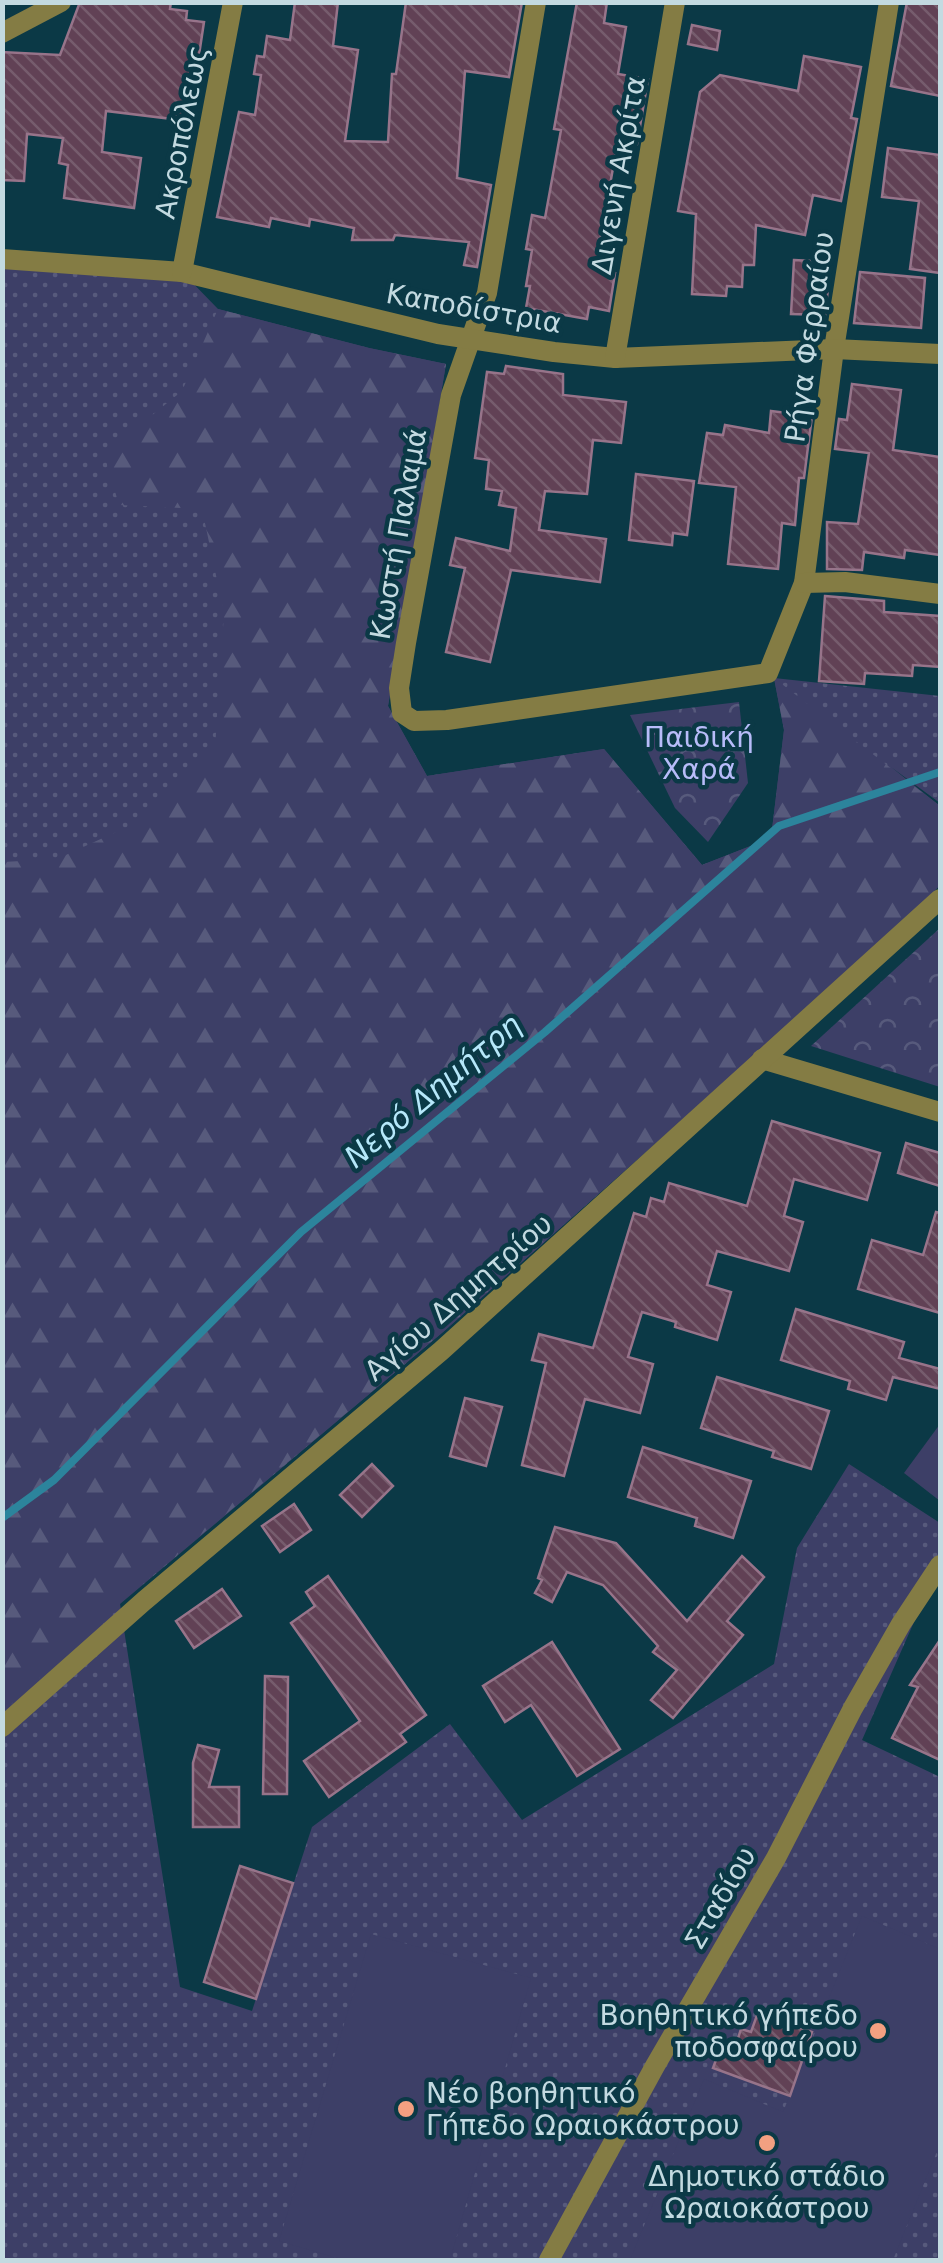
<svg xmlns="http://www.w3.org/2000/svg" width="943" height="2263" font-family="'DejaVu Sans',sans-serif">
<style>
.grass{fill:url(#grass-dots)}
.forest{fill:url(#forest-firs)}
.park{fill:url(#park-crowns)}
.pitch{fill:#3d3f67}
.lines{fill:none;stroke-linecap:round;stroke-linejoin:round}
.stream{stroke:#2c849c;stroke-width:8}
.building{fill:url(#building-back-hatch);stroke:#97748a;stroke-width:2.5}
.street{stroke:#847c44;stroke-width:20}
.poi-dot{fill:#f3a081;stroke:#0b3946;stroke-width:4}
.labels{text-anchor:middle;stroke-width:9;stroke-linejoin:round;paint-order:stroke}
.street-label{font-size:28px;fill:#c3dae1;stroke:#0b3946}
.park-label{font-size:28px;fill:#b8bcf9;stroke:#0b3946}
.poi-label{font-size:28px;fill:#c3dae1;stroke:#0b3946;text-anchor:end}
.water-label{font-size:30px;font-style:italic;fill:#b6e8fa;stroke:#0b3946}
</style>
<defs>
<pattern id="grass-dots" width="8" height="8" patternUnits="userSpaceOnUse" patternTransform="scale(2.5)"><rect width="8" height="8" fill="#3d3f67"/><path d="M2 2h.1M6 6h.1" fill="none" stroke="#575a7c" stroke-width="1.8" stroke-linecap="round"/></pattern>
<pattern id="forest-firs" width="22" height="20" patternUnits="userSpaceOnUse" patternTransform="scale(2.5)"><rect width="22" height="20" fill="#3d3f67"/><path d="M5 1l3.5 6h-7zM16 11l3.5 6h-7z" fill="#575a7c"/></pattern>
<pattern id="park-crowns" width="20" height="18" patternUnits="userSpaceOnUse" patternTransform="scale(2.5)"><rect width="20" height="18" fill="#3d3f67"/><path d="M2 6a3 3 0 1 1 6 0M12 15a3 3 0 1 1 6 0" fill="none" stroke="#575a7c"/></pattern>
<pattern id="building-back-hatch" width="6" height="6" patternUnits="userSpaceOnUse" patternTransform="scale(2.5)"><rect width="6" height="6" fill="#614155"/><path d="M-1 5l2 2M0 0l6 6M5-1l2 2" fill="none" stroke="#765c6d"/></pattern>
</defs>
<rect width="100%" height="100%" fill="#0b3946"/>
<polygon class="grass" points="3,252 182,272 218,309 369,348 446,364 388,706 427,776 604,749 702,865 771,838 784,730 774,678 940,696 940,803 891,767 940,806 940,885 899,927 443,1332 120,1604 180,1987 252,2011 312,1827 450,1724 522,1820 774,1664 797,1548 849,1464 940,1523 940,1563 862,1740 940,1777 940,2260 3,2260"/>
<polygon class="forest" points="218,309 369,348 446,364 388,706 427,776 604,749 702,865 771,838 784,730 774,678 940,806 940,885 899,927 443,1332 120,1603 3,1712 3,862 57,859 140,821 215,748 224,613 202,509 119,505 104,454 182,391"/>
<g class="park">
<polygon points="739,702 748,783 708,842 675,808 630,715"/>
<polygon points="940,928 940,1087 811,1046"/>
</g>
<g class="pitch">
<polygon points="940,1424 940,1501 904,1473"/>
<polygon points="862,1916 940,1949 940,2144 893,2260 630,2260 704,2079 783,2112"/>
<polygon points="371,1934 531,1978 450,2260 344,2260 279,2241"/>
</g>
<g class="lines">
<polyline class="stream" points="2,1518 54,1480 301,1232 545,1032 779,826 940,772"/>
</g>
<g class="building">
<polygon points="80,2 171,2 170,9 187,11 186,20 204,22 189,121 106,111 102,152 141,158 134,208 64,198 68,165 59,163 63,138 27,134 24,181 2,180 2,52 60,55"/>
<polygon points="295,2 338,2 333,46 358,50 345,141 388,142 392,74 396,74 406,2 522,2 509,77 465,71 457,178 491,185 477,267 464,265 469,242 395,235 393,240 352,240 354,228 310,219 309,226 271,218 269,227 217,217 239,112 255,115 261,75 254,74 257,56 264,57 267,36 290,40"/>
<polygon points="577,2 607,2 604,23 626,27 618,74 648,79 637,144 618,140 600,241 607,242 602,271 615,273 609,311 589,307 587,319 526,308 530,286 526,286 532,250 526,249 532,215 545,218 561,130 554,129"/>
<polygon points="907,2 940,2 940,96 891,86"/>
<polygon points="692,25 720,31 717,50 688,44"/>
<polygon points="804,56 861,67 851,118 857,119 841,201 813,195 805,235 756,225 754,265 743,265 742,287 727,286 726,296 692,294 696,214 678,211 700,92 720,75 798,91"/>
<polygon points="888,148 940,155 940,273 910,269 919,201 882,197"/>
<polygon points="794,260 831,262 825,315 791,314"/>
<polygon points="860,272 925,278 921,328 854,323"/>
<polygon points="506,366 563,374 563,395 626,402 621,443 593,440 587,494 545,491 539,530 606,539 600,582 511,570 490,662 446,652 465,568 450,565 456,538 510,551 516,508 499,505 502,491 486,489 489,460 475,458 487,372 504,374"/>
<polygon points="852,384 901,390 893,450 940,457 940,555 905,550 904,558 864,552 862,570 827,569 827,522 858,524 869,453 835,449 839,419 847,420"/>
<polygon points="771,411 812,416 804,478 799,478 795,525 782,523 778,569 728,564 736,487 699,483 707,433 723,435 725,425 769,433"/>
<polygon points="636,474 694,481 687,535 673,533 672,545 629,540"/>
<polygon points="825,596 884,601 884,612 940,616 940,667 913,665 912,676 865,673 864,684 819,681"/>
<polygon points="772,1121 880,1153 867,1200 794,1179 784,1216 803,1222 789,1271 717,1251 707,1285 731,1292 717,1340 675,1327 676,1322 642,1312 628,1357 653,1364 640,1413 585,1399 564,1476 522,1465 546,1363 532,1360 539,1334 593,1348 634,1213 646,1217 651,1198 664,1202 669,1183 747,1206"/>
<polygon points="906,1143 940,1153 940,1186 898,1173"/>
<polygon points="936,1212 940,1213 940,1313 858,1289 872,1240 923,1255"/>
<polygon points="796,1309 904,1342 899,1358 940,1369 940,1389 893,1377 886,1400 848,1389 850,1381 781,1360"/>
<polygon points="717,1377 829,1411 811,1469 772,1457 774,1451 701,1428"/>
<polygon points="465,1398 502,1407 486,1466 450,1456"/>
<polygon points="643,1447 751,1481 733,1538 695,1526 697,1518 628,1497"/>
<polygon points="372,1464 393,1486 362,1517 340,1495"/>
<polygon points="294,1504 311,1530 280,1552 262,1526"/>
<polygon points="555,1527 616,1543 687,1621 742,1556 764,1577 727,1621 743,1635 673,1718 651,1700 677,1670 653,1652 658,1646 603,1585 567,1572 552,1602 535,1593 542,1580 538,1578"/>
<polygon points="328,1576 426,1715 400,1734 406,1742 329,1797 304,1761 360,1721 291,1623 315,1606 306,1592"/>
<polygon points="222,1589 241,1616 194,1648 176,1621"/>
<polygon points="940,1640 940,1760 892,1738 918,1687 910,1685"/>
<polygon points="552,1642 620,1749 577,1776 531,1705 505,1722 483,1686"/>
<polygon points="265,1676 288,1677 287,1794 263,1794"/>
<polygon points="198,1745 219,1750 209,1787 239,1787 239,1827 193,1827 193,1763"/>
<polygon points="240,1866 293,1883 256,1999 204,1982"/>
<polygon points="760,2007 789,2018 787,2023 812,2032 790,2096 713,2068 720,2049 733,2054 741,2029 751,2032"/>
</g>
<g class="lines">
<g class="street">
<polyline points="536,2 487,293 451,395 406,643 399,688 402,713 414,721 447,720 768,673 804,583 834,349 889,2"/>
<polyline points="2,33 61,2"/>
<polyline points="2,259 182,272 438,334 554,352 615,358 834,349 940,354"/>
<polyline points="182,272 233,2"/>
<polyline points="615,358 675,2"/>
<polyline points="804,583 845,582 940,594"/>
<polyline points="762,1059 940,1112"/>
<polyline points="2,1727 144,1601 441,1351 940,899"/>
<polyline points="549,2260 655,2066 776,1858 853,1708 901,1624 940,1565"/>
</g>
</g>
<g class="poi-dot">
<circle cx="878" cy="2031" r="10"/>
<circle cx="406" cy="2109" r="10"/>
<circle cx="767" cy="2143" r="10"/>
</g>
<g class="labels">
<g class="street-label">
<text transform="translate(181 132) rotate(-79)" y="10">Ακροπόλεως</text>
<text transform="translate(618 175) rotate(-80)" y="10">Διγενή Ακρίτα</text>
<text transform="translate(474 308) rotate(10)" y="10">Καποδίστρια</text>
<text transform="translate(809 337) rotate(-82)" y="10">Ρήγα Φερραίου</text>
<text transform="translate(398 534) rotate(-80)" y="10">Κωστή Παλαμά</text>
<text transform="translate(458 1297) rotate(-41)" y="10">Αγίου Δημητρίου</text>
<text transform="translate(720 1898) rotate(-60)" y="10">Σταδίου</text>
</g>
<g class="park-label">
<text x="699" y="747">Παιδική<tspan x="699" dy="32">Χαρά</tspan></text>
</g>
<g class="poi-label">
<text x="858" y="2025">Βοηθητικό γήπεδο<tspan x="858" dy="32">ποδοσφαίρου</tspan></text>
<text x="426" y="2103" text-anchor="start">Νέο βοηθητικό<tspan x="426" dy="32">Γήπεδο Ωραιοκάστρου</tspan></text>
<text x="767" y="2186" text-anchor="middle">Δημοτικό στάδιο<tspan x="767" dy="32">Ωραιοκάστρου</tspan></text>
</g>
<g class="water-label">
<text transform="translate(433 1091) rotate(-40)" y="10">Νερό Δημήτρη</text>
</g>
</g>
<rect width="943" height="2263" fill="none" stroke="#c3dae1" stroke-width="10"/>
</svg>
